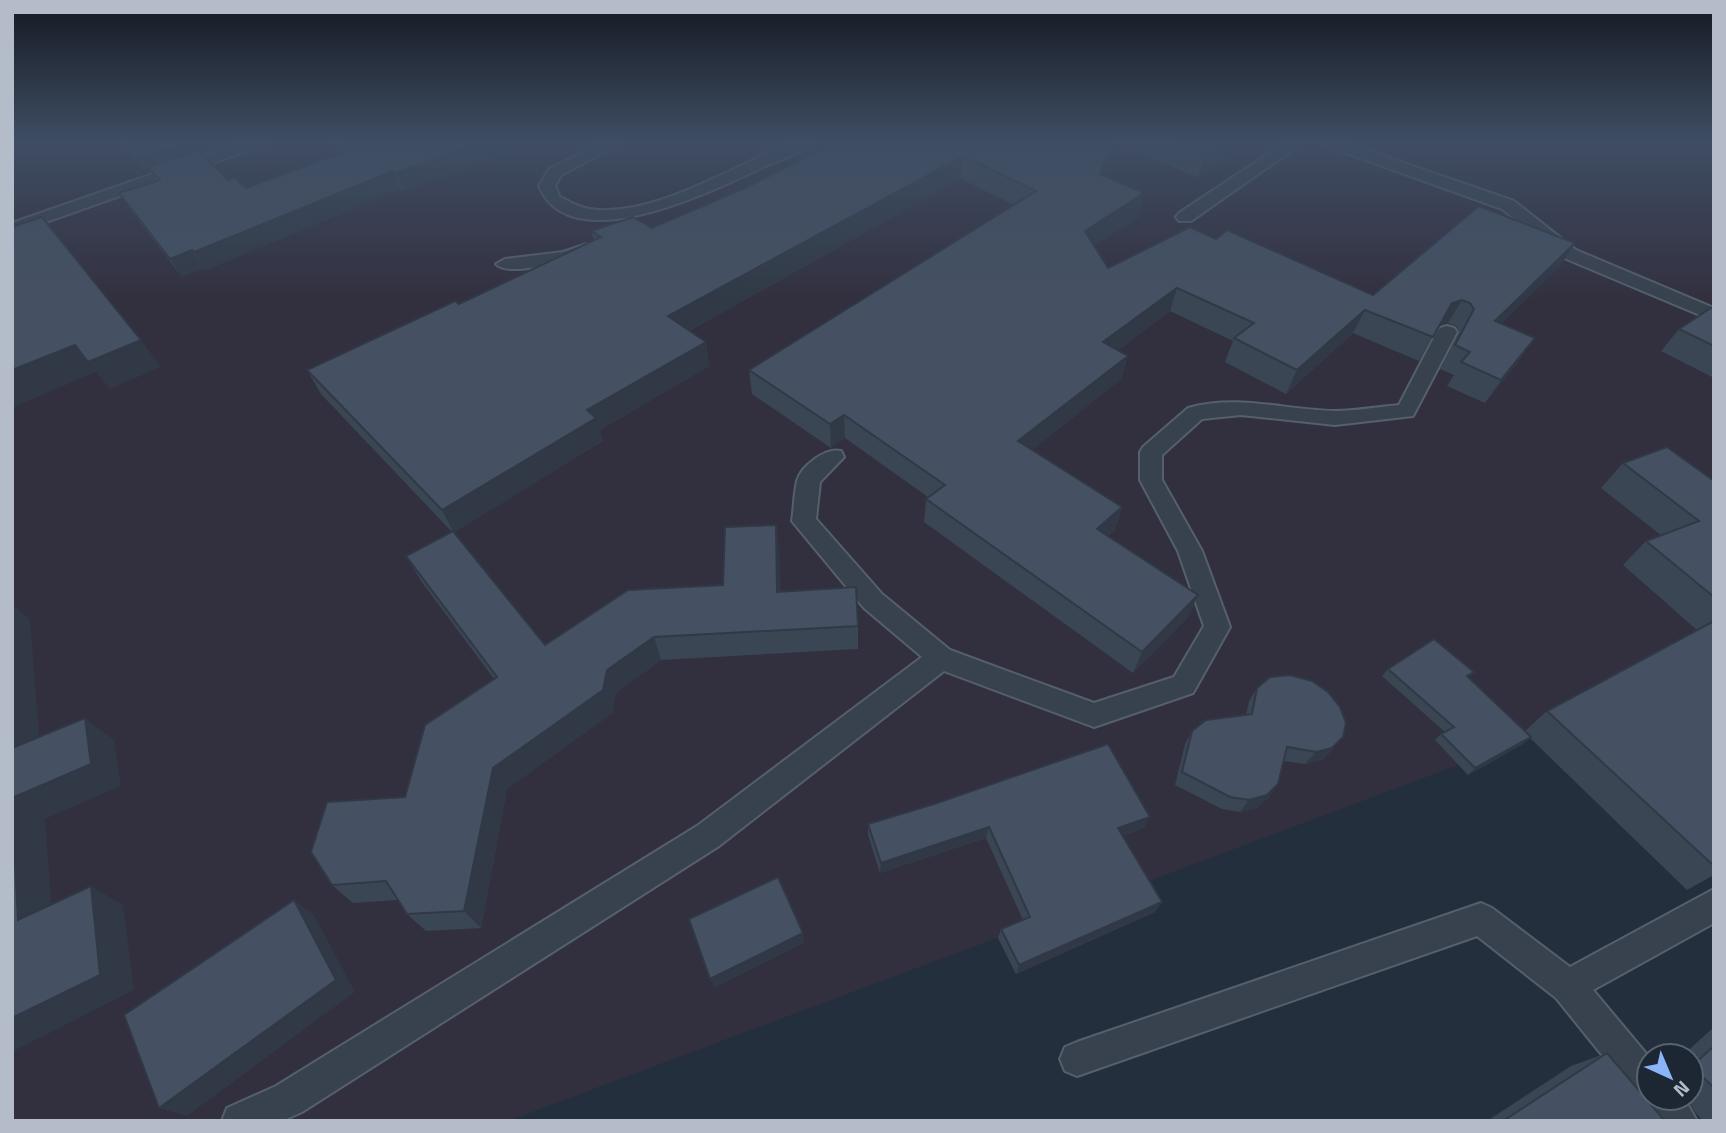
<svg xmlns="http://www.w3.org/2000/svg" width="1726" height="1133" font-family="'Titillium Web',sans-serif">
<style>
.medical{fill:#32303f}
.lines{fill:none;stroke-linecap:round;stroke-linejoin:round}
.service-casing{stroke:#565f6c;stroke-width:4}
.service{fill:#38414e;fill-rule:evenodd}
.wall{fill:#3b4654}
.shaded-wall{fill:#303945}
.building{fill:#455162;stroke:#303945;stroke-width:2}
</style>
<rect width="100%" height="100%" fill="#242f3e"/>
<polygon class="medical" points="12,142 1714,142 1714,626 1661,689 508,1121 12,1121"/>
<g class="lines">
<g class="service-casing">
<g id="service">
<polygon points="245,142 267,142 264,145 12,234 12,223"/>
<path d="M604 142H623L561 175 555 186 560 197C570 202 580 208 590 209 640 217 706 182 751 161 771 151 789 140 812 142 800 155 775 161 759 169 710 192 570 261 539 186L549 169Z"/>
<polygon points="1286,142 1304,142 1191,221 1179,221 1176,217 1179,213"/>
<polygon points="1321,142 1343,142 1514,201 1576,250 1714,308 1714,321 1564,258 1502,209 1324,145"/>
<path d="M587 244 593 245 596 249 593 253C576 259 508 278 496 264L505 259 563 252Z"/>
<path d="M1447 326 1454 328 1457 332 1413 416 1335 425 1241 415 1202 419 1162 455V480L1202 551 1230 627 1193 693 1094 727 944 671 719 846 302 1112 282 1121H222L227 1108 276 1086 697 826 922 657 864 608 792 521C794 508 794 494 797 481 801 466 826 447 841 451L844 457 820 482 816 519 882 594 950 650 1094 703 1174 677 1204 626 1178 551 1140 480V452L1143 447 1188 408C1237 394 1285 410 1334 411 1355 411 1378 407 1399 405L1437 332 1440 328Z"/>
<polygon points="1714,889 1714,923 1593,990 1649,1057 1649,1098 1684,1098 1697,1121 1656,1121 1644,1100 1636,1097 1556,998 1477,936 1077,1076 1065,1071 1060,1059 1065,1047 1077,1042 1481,903 1492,908 1570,967"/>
</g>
</g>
<use href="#service" class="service"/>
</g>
<g class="wall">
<polygon points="120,142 189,142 194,151 228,180 246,188 341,153 326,142 509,142 511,151 403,191 400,189 206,270 204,268 182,277 131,211 119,193 157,181 151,172 148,173"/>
<polygon points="837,142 1253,142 1198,177 1118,145 1105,176 1139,217 1094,246 1108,268 1216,239 1373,295 1575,243 1560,266 1501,324 1535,338 1518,362 1485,403 1447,386 1454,375 1440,369 1459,333 1456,326 1448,323 1439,326 1419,361 1353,333 1286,394 1225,362 1233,341 1170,311 1118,350 1128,356 1121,379 1032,450 1122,507 1115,530 1108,536 1198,595 1188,617 1133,673 924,522 926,499 928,497 845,438 831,448 752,394 749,370 1014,205 961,179 689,331 706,342 709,366 600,430 603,441 454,532 545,645 723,585 776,525 779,550 780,592 858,626 858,649 661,660 616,693 612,713 507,789 481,928 426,931 407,914 398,900 353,903 332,885 405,797 494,679 421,581 406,556 452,532 321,394 307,370 459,304 594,240 591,231 652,228 747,187"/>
<polygon points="1714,306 1714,378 1661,351 1679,329"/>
<polygon points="1623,463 1714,481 1714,875 1687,890 1530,738 1523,744 1468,775 1435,740 1441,734 1445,732 1382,676 1388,669 1469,678 1525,731 1547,711 1697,630 1623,565 1646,541 1662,536 1601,488"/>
<polygon points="1257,688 1343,737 1332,750 1322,760 1305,764 1284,761 1269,797 1257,808 1240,812 1222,809 1175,785 1185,744 1192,731 1246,715 1249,701"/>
<polygon points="868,824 1144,828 1122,836 1155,912 1016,974 998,938 1001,929 1023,920 986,838 880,873 868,835"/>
<polygon points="1714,1027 1714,1121 1703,1121 1695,1112 1687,1098 1691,1098 1691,1056 1682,1056"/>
<polygon points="1607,1053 1665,1121 1487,1121 1571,1066"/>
</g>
<g class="shaded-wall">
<polygon points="189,142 197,156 148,167 151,172 148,173 139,158"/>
<polygon points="482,142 509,142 511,151 403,191 395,173"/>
<polygon points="1114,142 1118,142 1118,145 1096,197 1100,174"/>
<polygon points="1225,142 1253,142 1198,177 1205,155"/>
<polygon points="963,156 961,179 672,340 668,316"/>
<polygon points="393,171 400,189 206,270 194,252"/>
<polygon points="1144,193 1139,217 1081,255 1085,231"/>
<polygon points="1575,243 1560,266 1480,345 1495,321"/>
<polygon points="192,250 204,268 182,277 170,259"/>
<polygon points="1177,288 1170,311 1097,366 1103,342"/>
<polygon points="1462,300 1448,323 1438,326 1452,303"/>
<polygon points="1365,310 1353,333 1286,394 1297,370"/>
<polygon points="1535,338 1518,362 1485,403 1501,380"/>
<polygon points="141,340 161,367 110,389 96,372 12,408 12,370 75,345"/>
<polygon points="706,342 709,366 600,430 603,441 454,533 442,510 587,410"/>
<polygon points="1128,356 1121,379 1014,464 1018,441"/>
<polygon points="844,415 845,438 831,448 830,424"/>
<polygon points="1122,507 1115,530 1090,552 1097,529"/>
<polygon points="776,525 779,550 780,616 777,592"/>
<polygon points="1198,595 1188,617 1133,673 1142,652"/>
<polygon points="12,604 30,620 42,771 12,751"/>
<polygon points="654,637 661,660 616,693 612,713 507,789 481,928 464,911 493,768 607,670"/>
<polygon points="85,718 114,740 121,786 45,819 54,937 18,920 12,798"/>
<polygon points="1343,737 1332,750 1322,760 1305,764 1316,752"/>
<polygon points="1531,737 1523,744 1468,775 1475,768"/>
<polygon points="1278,784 1269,797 1257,808 1240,812 1249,800"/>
<polygon points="1150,817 1144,828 1112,839 1118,828"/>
<polygon points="989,827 986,838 880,873 881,863"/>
<polygon points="91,886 123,905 134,990 12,1052 12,1018"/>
<polygon points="294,900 314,915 355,992 187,1116 159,1108"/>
<polygon points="1162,902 1155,912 1016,974 1019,965"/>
<polygon points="803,933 804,943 714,988 710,979"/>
</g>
<g class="building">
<polygon points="124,142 188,142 139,158"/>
<polygon points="342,142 482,142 395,173 393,171 194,252 192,250 170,259 119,193 160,180 148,167 198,150 228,180 234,177 246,188 352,149"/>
<polygon points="837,142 1114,142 1100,174 1144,193 1085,231 1108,268 1190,227 1216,239 1227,230 1373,295 1479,206 1575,243 1495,321 1535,338 1501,380 1461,362 1470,352 1455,345 1474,309 1470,303 1462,300 1452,303 1433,337 1365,310 1297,370 1234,338 1254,323 1177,288 1103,342 1128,356 1018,441 1122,507 1097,529 1198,595 1142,652 926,499 945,485 844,415 830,424 749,370 1036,191 963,156 668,316 706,342 587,410 596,418 442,510 307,370 455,301 459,304 601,237 591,231 633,217 652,228 747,187"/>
<polygon points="1171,142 1225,142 1205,155"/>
<polygon points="42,217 141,340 88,362 75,345 12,370 12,227"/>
<polygon points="1714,306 1714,346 1679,329"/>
<polygon points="1667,447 1714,481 1714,597 1646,541 1699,521 1623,463"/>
<polygon points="776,525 777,592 856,587 858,626 654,637 607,670 603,690 493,768 464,911 407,914 386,881 332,885 311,852 327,802 405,797 425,725 497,677 406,556 453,531 545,645 628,590 723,585 725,527"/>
<polygon points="1714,621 1714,866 1547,711"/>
<polygon points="1434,639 1474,672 1467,676 1531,737 1475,768 1441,734 1454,727 1388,669"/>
<polygon points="1290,675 1312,681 1328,692 1340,707 1346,723 1343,737 1332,748 1316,752 1287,747 1278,784 1267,795 1249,800 1230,797 1182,772 1192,731 1206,720 1252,714 1257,688 1270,677"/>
<polygon points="85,718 91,764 12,798 12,748"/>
<polygon points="1108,744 1150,817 1118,828 1162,902 1019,965 1001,929 1030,917 989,827 881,863 868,824 934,804"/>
<polygon points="12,807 18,920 91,886 100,975 12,1018"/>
<polygon points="778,877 803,933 710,979 689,919"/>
<polygon points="294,900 336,980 159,1108 124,1015"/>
<polygon points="1714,1046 1714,1086 1712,1086 1692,1066"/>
<polygon points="1607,1053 1665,1121 1503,1121"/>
</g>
<linearGradient id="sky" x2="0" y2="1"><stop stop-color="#141a22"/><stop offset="0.47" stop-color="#3f4d63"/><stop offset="1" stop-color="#3f4d63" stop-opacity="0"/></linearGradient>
<rect width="1726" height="300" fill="url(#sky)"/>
<rect width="1726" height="1133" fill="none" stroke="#b4bcc9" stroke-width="28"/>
<g transform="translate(1670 1077) rotate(136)"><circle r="33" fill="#1d2633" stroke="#59626f" stroke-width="2"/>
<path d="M0-5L12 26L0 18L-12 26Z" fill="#8ab4f8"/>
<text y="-10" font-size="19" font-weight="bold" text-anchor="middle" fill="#b4bcc9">N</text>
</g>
</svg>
